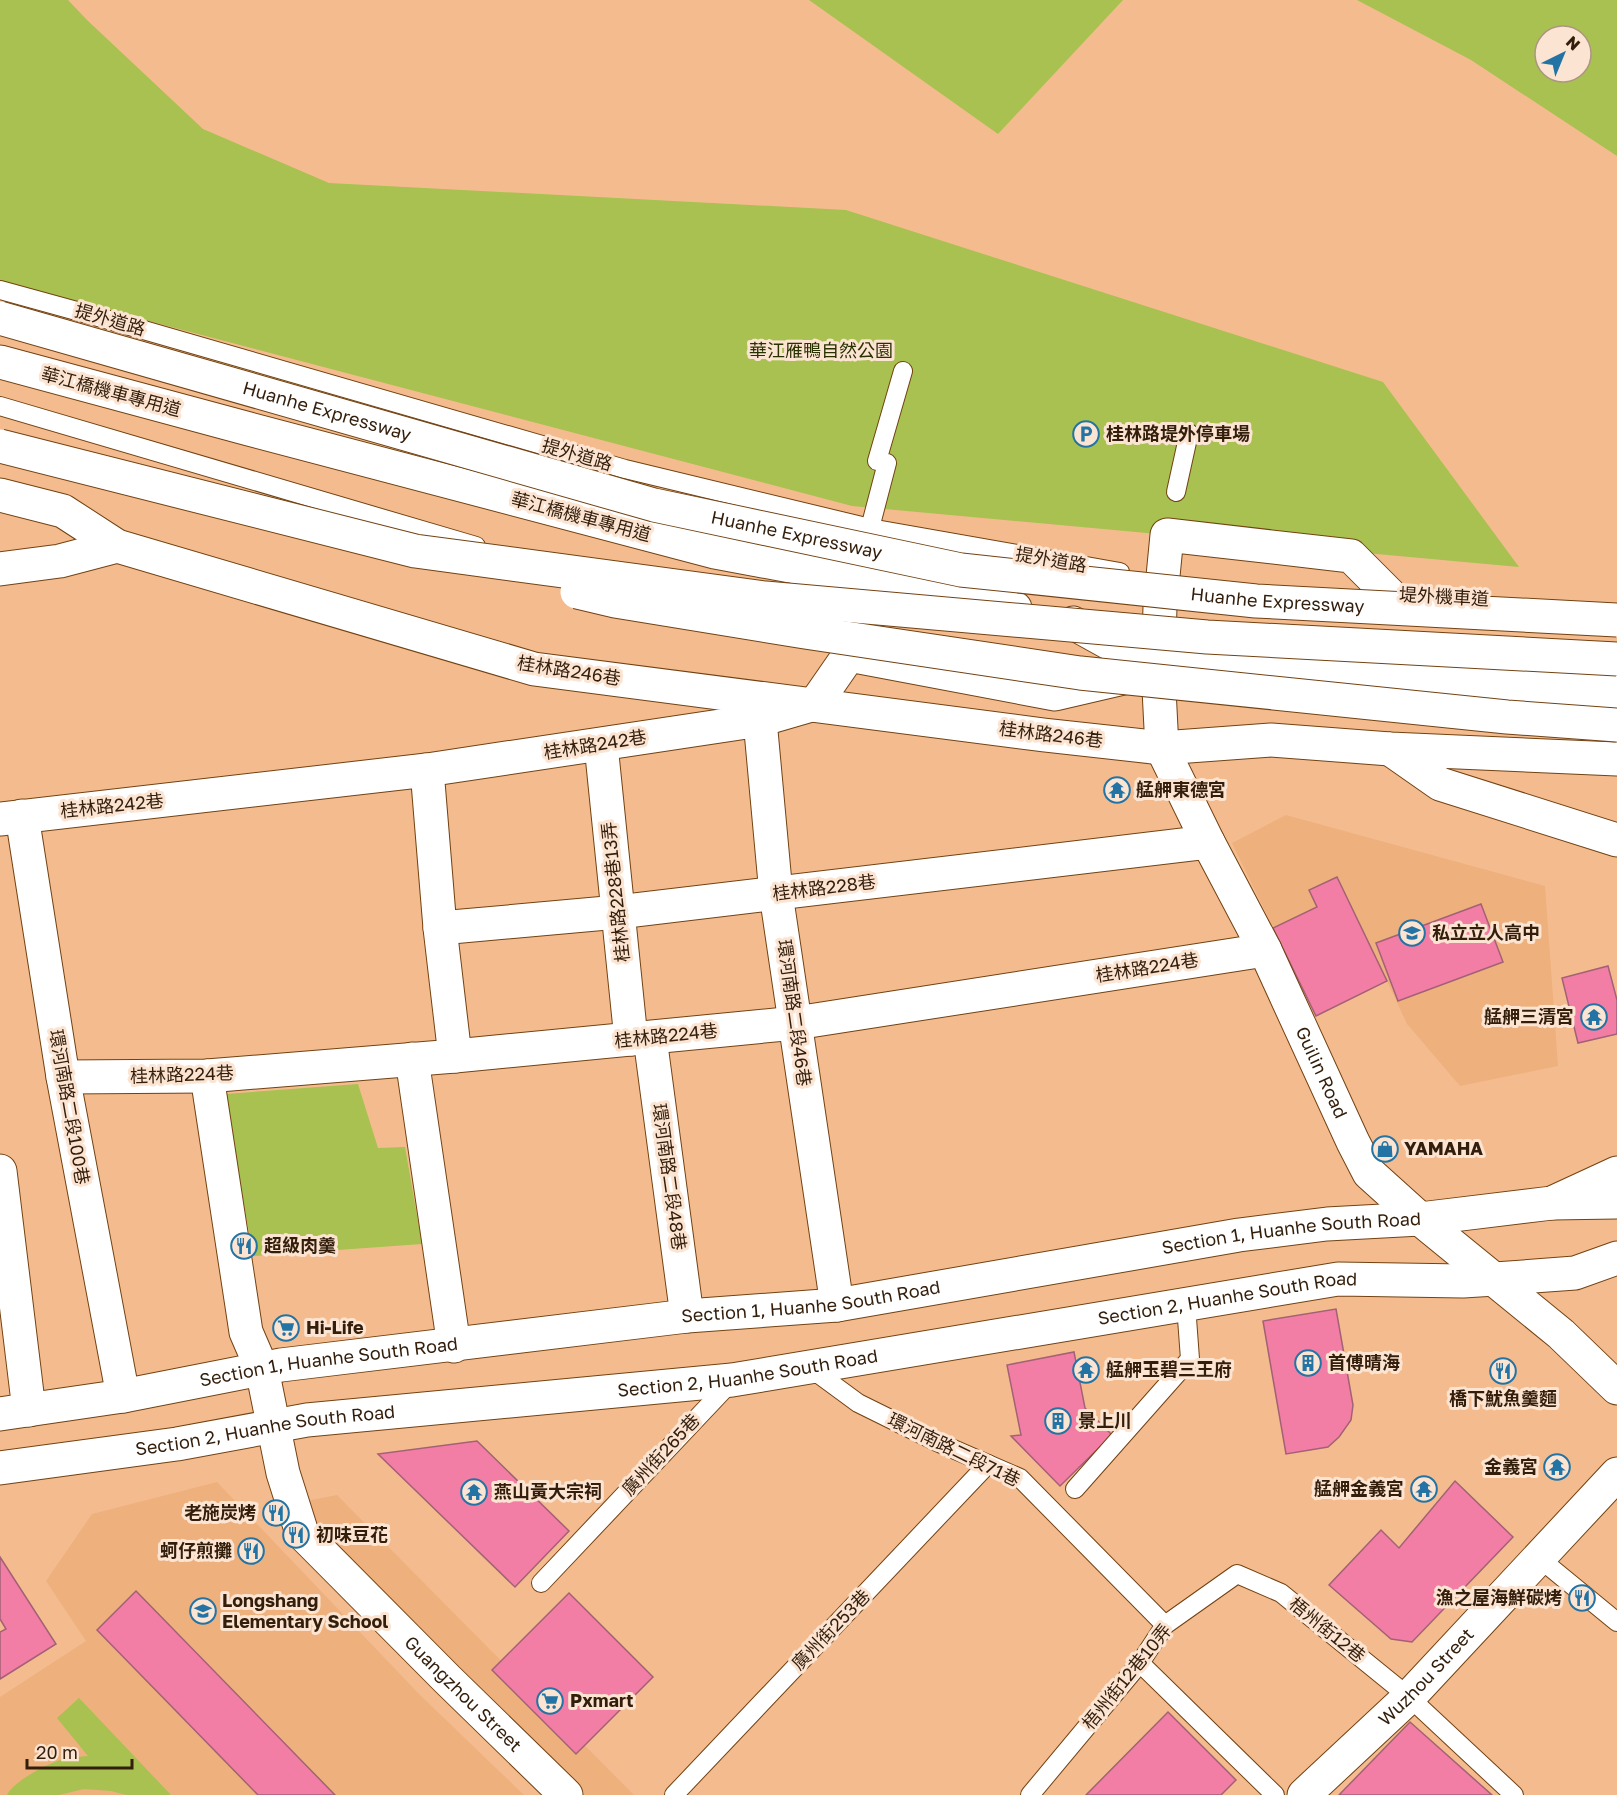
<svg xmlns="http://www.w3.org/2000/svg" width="1617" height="1795" font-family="'Golos Text','Noto Sans TC',sans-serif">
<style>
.built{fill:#eeb07c}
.green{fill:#a8c150;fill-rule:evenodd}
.building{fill:#f37ea5;stroke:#a36175;stroke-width:1.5}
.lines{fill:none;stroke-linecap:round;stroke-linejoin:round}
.lane-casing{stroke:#724212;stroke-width:20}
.street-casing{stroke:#724212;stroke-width:35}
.secondary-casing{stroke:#724212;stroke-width:35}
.highway-casing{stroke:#724212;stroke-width:35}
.lane{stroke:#fff;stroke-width:18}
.street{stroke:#fff;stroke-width:33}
.secondary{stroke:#fff;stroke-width:33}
.highway{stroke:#fff;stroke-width:33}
.highway-bridge-casing{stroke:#724212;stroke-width:35;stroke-linecap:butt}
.highway-bridge{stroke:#fff;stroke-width:33}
.labels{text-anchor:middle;stroke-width:6;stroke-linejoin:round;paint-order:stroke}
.street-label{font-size:18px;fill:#331e0b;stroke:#fce4d2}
.park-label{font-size:18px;fill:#283100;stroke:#fce4d2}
.poi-label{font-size:18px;font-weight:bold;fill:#331e0b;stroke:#fce4d2;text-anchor:start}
</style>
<rect width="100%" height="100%" fill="#f4bc8e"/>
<g class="built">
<polygon points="1286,815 1545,886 1558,1066 1460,1086 1407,1024 1387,981 1316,1016 1232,843"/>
<polygon points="217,1482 419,1694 524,1795 0,1795 0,1697 86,1641 46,1581 92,1514"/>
<polygon points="337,1495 634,1795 543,1795 265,1509"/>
</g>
<g class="green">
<polygon points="0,0 68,0 87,20 203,129 329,183 846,210 1383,382 1519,567 852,506 0,282"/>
<polygon points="809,0 1123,0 998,134"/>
<path d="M1357 0H1617V156L1471 60ZM1545 36H1581V72H1545Z"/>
<polygon points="358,1084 378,1148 405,1147 422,1244 253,1256 225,1094"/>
<path d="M79 1698 171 1795H126L111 1791 84 1789 59 1795H7C14 1781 48 1763 64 1759 72 1757 80 1757 88 1756L57 1718Z"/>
</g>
<g class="building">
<polygon points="1337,877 1387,981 1316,1016 1273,928 1317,907 1309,890"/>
<polygon points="1481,904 1503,962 1398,1001 1376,943"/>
<polygon points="1608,966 1617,1000 1617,1034 1578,1043 1562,978"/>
<polygon points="1336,1309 1353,1405 1351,1420 1339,1437 1328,1447 1286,1454 1263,1321"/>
<polygon points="1074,1352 1085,1408 1112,1435 1060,1486 1011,1436 1021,1435 1007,1365"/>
<polygon points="477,1441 569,1531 515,1587 378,1454"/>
<polygon points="1455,1481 1513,1537 1412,1642 1391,1639 1329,1585 1381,1530 1399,1548"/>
<polygon points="0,1557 56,1644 0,1679 0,1632 6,1629 0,1619"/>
<polygon points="136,1591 335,1795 258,1795 97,1630"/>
<polygon points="569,1593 653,1677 576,1754 492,1670"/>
<polygon points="1168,1712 1236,1780 1221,1795 1086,1795"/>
<polygon points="1410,1722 1492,1795 1339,1795"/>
</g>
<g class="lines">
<g class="lane-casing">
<g id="lane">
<polyline points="0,290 102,318 625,469 870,528 1120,572"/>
<polyline points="0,406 476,546"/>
<polyline points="1176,492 1189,433"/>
<polyline points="870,528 887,463 877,461 903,371"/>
<polyline points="809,1367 858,1403 937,1442 1020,1478 1165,1625"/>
<polyline points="1075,1489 1190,1359 1186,1305"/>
<polyline points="1539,1558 1617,1622"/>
<polyline points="541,1583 732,1381"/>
<polyline points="1140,1663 1275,1795"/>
<polyline points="674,1795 988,1464"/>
<polyline points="1030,1795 1140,1663 1165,1625 1237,1574 1281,1593 1409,1697 1514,1795"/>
</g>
</g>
<g class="street-casing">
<g id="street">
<polyline points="0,362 249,429 715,552 1015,608"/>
<polyline points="0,495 63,511 117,546 534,669 1044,735 1162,748 1271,740 1390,749 1617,759"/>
<polyline points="0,569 60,561 117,546"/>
<path id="s1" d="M1389 594 1351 556 1167 535 1160 607 1158 670 1162 748 1208 842 1265 950 1353 1142 1369 1173 1420 1219"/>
<polyline points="1073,623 1158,670"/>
<polyline points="760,720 776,894 837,1305"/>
<polyline points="601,745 631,1039"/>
<polyline points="1390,749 1440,784 1617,840"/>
<polyline points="427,770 440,928 455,1056"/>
<polyline points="22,816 63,1077 123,1396"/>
<polyline points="0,819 427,770 760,720 815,704 849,655 1055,694 1158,670 1178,667 1617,692"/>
<polyline points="440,928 618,912 1208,842"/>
<polyline points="650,1038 687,1316"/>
<polyline points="412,1059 454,1346"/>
<path id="s2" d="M207 1076 246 1332 262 1369 283 1473 302 1533 447 1679 566 1795"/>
<polyline points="63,1077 207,1076 455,1056 796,1023 1265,950"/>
<polyline points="0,1171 29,1410"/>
<path id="s3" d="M1304 1795 1409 1697 1617 1474"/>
</g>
</g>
<g class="secondary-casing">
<g id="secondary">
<polyline points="1420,1219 1561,1334 1617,1388"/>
<path id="s4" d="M0 1414 123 1396 281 1365 687 1316 837 1305 1239 1235 1327 1224 1420 1219 1552 1203 1617 1173"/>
<path id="s5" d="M0 1468 177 1444 307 1420 732 1380 1338 1279 1463 1281 1495 1279 1575 1273 1617 1258"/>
</g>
</g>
<g class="highway-casing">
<polyline id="highway" points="1552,1203 1617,1202"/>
</g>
<use href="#lane" class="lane"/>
<use href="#street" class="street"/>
<use href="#secondary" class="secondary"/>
<use href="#highway" class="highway"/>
<g class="highway-bridge-casing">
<g id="highway-bridge">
<path id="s6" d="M0 318 654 505 961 570 1256 601 1617 620"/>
<polyline points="0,446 415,551 765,598 1207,637 1617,659"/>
<polyline points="577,592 615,601 805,632 1080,673 1507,717 1617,725"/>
</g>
</g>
<use href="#highway-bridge" class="highway-bridge"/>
</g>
<defs>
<g id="parking-ring" transform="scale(1.35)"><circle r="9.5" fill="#fce4d2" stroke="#2374a5" stroke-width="1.5"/><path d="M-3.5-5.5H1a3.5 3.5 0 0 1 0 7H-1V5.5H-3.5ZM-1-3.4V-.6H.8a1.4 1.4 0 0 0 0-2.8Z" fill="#2374a5"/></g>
<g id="temple-ring" transform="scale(1.35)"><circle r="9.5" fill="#fce4d2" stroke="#2374a5" stroke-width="1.5"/><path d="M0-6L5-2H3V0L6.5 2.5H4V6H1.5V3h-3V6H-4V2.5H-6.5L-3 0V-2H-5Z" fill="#2374a5"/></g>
<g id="school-ring" transform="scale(1.35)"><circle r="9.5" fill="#fce4d2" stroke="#2374a5" stroke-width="1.5"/><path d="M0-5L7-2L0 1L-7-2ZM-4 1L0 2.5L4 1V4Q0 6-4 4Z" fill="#2374a5"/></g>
<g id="shop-ring" transform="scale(1.35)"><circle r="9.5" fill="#fce4d2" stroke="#2374a5" stroke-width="1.5"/><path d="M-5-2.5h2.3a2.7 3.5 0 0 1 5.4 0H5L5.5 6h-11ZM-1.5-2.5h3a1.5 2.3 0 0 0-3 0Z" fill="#2374a5"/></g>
<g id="restaurant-ring" transform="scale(1.35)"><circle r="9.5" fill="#fce4d2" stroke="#2374a5" stroke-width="1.5"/><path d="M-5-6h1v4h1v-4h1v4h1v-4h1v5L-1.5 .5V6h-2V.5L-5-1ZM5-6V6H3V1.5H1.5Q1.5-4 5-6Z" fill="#2374a5"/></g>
<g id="supermarket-ring" transform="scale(1.35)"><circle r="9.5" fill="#fce4d2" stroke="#2374a5" stroke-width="1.5"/><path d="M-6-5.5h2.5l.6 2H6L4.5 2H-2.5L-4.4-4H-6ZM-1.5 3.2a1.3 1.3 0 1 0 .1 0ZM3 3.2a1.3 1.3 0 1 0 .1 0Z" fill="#2374a5"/></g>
<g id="building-ring" transform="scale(1.35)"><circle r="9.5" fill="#fce4d2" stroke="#2374a5" stroke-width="1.5"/><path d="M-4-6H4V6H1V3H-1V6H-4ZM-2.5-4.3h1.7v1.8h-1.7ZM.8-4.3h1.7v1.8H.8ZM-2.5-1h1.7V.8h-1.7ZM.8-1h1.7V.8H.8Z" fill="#2374a5"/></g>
</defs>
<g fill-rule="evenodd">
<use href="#parking-ring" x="1086" y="434"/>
<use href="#temple-ring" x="1117" y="790"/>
<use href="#school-ring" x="1412" y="933"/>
<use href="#temple-ring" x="1594" y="1017"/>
<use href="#shop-ring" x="1385" y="1149"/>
<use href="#restaurant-ring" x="244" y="1246"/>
<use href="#supermarket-ring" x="286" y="1328"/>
<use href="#building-ring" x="1308" y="1363"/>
<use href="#temple-ring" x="1086" y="1370"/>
<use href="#restaurant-ring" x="1503" y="1371"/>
<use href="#building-ring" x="1058" y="1421"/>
<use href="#temple-ring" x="1557" y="1467"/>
<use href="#temple-ring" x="1424" y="1489"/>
<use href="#temple-ring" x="474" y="1492"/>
<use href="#restaurant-ring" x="276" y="1513"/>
<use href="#restaurant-ring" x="296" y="1535"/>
<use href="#restaurant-ring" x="251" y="1551"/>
<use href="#restaurant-ring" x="1582" y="1598"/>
<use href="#school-ring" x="203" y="1611"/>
<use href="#supermarket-ring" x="550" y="1701"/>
</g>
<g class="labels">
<g class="street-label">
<text transform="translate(110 320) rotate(16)" y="6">提外道路</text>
<text transform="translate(111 392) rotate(15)" y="6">華江橋機車專用道</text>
<text dy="6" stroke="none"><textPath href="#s6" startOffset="340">Huanhe Expressway</textPath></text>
<text transform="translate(577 455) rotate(16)" y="6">提外道路</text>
<text transform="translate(581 517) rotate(15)" y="6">華江橋機車專用道</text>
<text dy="6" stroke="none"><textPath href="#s6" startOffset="826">Huanhe Expressway</textPath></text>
<text transform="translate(1051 560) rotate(10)" y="6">提外道路</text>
<text transform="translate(1444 597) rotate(3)" y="6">堤外機車道</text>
<text dy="6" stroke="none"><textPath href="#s6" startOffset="1312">Huanhe Expressway</textPath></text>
<text transform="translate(569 671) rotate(9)" y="6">桂林路246巷</text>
<text transform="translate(1051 735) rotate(7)" y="6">桂林路246巷</text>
<text transform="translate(595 745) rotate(-9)" y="6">桂林路242巷</text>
<text transform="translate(112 806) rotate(-6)" y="6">桂林路242巷</text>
<text transform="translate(824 888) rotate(-7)" y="6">桂林路228巷</text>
<text transform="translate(616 892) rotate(-96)" y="6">桂林路228巷13弄</text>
<text transform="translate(1147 968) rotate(-9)" y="6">桂林路224巷</text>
<text transform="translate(794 1013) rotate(82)" y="6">環河南路二段46巷</text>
<text transform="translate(666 1036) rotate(-6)" y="6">桂林路224巷</text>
<text dy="6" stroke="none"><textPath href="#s1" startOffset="814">Guilin Road</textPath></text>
<text transform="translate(182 1075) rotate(-2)" y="6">桂林路224巷</text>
<text transform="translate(69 1107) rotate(80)" y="6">環河南路二段100巷</text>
<text transform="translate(669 1177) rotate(82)" y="6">環河南路二段48巷</text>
<text dy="6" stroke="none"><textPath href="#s4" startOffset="1305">Section 1, Huanhe South Road</textPath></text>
<text dy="6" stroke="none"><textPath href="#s5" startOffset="1240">Section 2, Huanhe South Road</textPath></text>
<text dy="6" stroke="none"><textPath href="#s4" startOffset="819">Section 1, Huanhe South Road</textPath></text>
<text dy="6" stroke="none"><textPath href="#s4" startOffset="333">Section 1, Huanhe South Road</textPath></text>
<text dy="6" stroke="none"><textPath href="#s5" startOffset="754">Section 2, Huanhe South Road</textPath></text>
<text dy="6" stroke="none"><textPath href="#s5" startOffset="268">Section 2, Huanhe South Road</textPath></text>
<text transform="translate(954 1450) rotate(26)" y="6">環河南路二段71巷</text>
<text transform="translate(661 1455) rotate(-47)" y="6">廣州街265巷</text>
<text transform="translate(831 1630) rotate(-46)" y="6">廣州街253巷</text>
<text transform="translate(1327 1630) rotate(39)" y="6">梧州街12巷</text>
<text transform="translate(1127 1677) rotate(-51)" y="6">梧州街12巷10弄</text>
<text dy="6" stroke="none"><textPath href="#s3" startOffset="170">Wuzhou Street</textPath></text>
<text dy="6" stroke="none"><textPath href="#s2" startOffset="696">Guangzhou Street</textPath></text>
</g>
<g class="park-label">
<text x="821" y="357">華江雁鴨自然公園</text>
</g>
<g class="poi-label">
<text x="1106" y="440">桂林路堤外停車場</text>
<text x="1136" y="796">艋舺東德宮</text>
<text x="1432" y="939">私立立人高中</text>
<text x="1574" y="1023" text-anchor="end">艋舺三清宮</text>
<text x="1404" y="1155">YAMAHA</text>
<text x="264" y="1252">超級肉羹</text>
<text x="306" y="1334">Hi-Life</text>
<text x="1328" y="1369">首傅晴海</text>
<text x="1106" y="1376">艋舺玉碧三王府</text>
<text x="1503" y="1405" text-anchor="middle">橋下魷魚羹麵</text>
<text x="1078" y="1427">景上川</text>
<text x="1538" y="1473" text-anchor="end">金義宮</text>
<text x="1404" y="1495" text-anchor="end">艋舺金義宮</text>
<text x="494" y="1498">燕山黃大宗祠</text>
<text x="256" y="1519" text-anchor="end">老施炭烤</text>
<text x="316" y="1541">初味豆花</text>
<text x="232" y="1557" text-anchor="end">蚵仔煎攤</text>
<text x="1562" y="1604" text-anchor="end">漁之屋海鮮碳烤</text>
<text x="222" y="1607">Longshang<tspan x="222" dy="21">Elementary School</tspan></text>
<text x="570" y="1707">Pxmart</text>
</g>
</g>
<g transform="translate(1563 54) rotate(43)"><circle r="28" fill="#fce4d2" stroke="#ac9582" stroke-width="1.5"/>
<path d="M0-4.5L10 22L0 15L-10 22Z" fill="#2374a5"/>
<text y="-9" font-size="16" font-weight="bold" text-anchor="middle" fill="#331e0b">N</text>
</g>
<path d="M27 1759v9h105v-9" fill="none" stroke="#331e0b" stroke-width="3"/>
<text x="36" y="1759" font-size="18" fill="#331e0b" stroke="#fce4d2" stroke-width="4.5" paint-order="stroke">20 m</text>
</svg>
